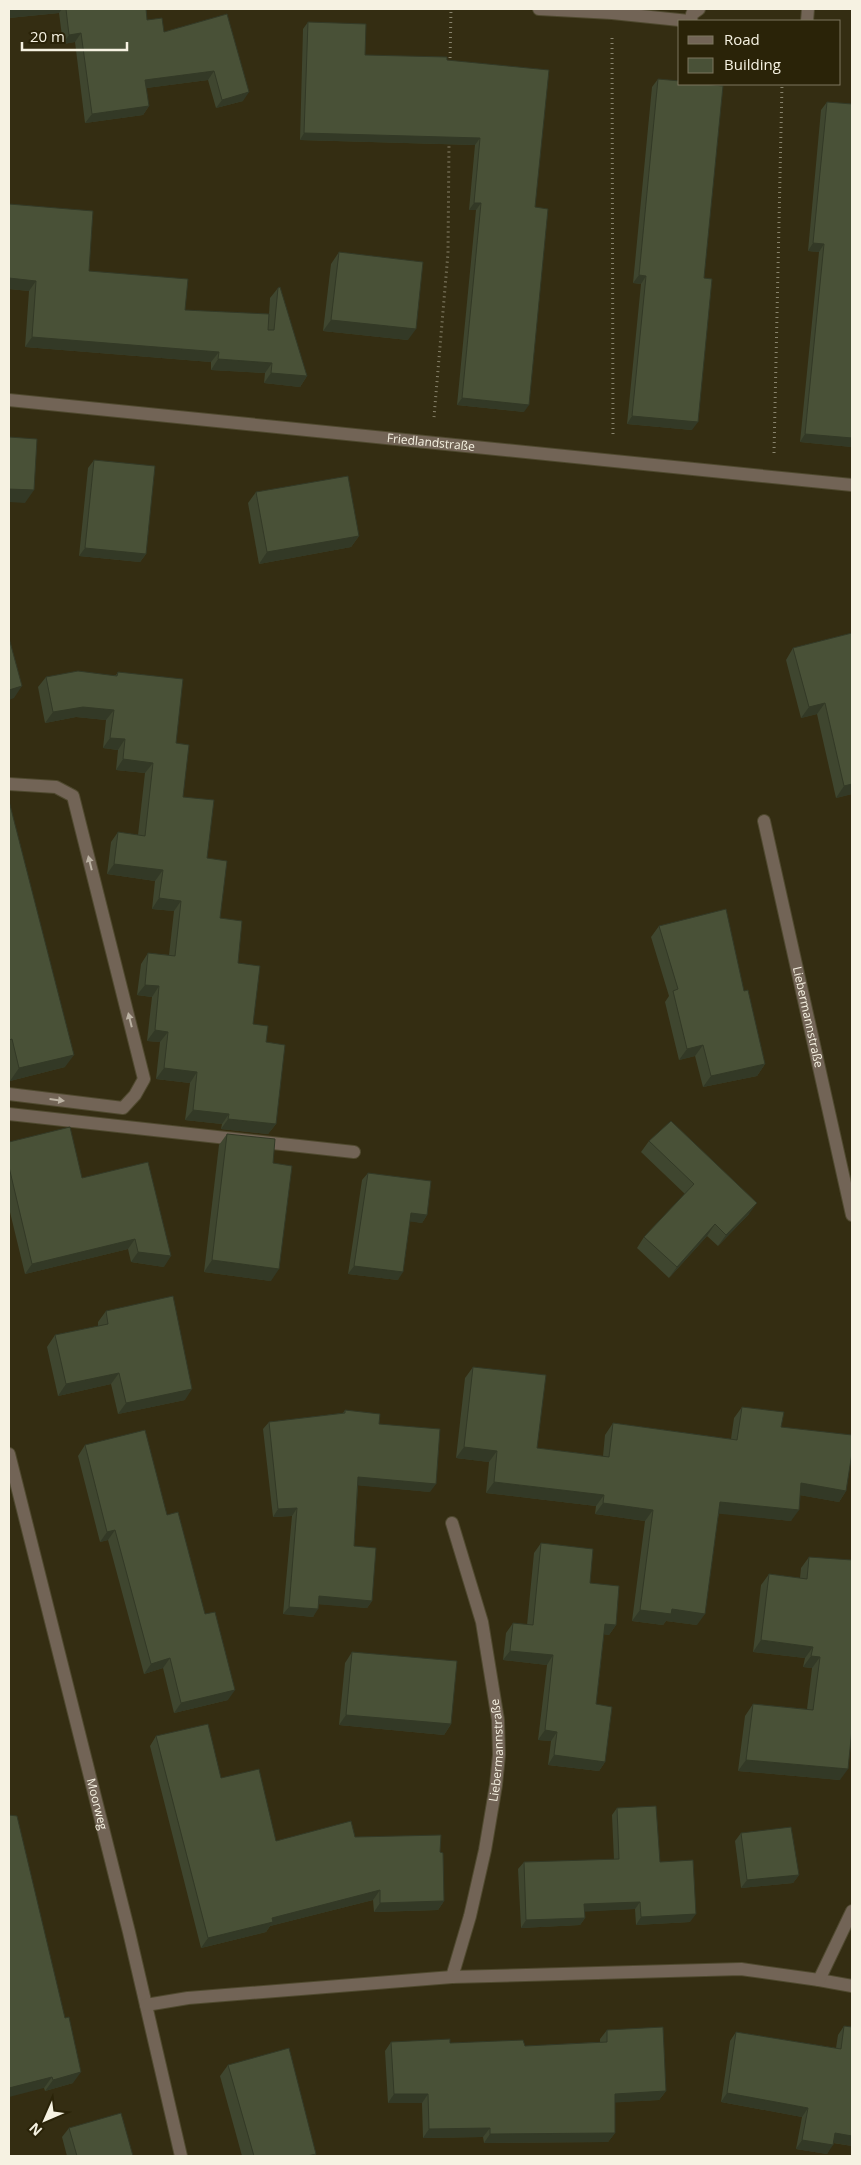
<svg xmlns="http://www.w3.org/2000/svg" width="861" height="2165" font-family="'Open Sans',sans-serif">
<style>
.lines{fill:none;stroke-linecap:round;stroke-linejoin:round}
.lane-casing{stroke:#4f492f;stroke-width:14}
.street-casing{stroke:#4f492f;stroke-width:14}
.path{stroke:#89846d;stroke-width:3;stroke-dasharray:1 4;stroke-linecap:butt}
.lane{stroke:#726456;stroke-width:12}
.street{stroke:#726456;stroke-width:12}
.wall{fill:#3f462f}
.shaded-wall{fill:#333926}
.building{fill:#495137;stroke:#333926}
.oneway{fill:#bbb2a3}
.labels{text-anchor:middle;stroke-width:4;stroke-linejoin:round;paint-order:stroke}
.street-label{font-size:12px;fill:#f6f2e2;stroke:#2a2308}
</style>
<rect width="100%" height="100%" fill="#342d12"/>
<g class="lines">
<g class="lane-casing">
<g id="lane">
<polyline points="9,784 56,787 73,796 144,1079 135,1095 123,1108 9,1094"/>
<polyline points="9,1114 354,1152"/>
</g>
</g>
<g class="street-casing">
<g id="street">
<polyline points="539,9 612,13 689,21"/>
<polyline points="691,21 692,14 699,9"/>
<polyline points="807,21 808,9"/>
<path id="s1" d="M9 400 852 485"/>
<path id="s2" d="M764 821 852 1215"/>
<path id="s3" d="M9 1454 129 1932 181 2156"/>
<path id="s4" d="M452 1977 470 1916 485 1850 496 1785 499 1755 498 1720 482 1622 452 1523"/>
<polyline points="819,1980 852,1986"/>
<polyline points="146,2005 188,1998 452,1977 741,1969 819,1980 852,1911"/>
</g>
</g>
<g class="path">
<polyline points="612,38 613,437"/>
<polyline points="450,63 451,9"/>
<polyline points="434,417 448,253 449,142"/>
<polyline points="774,453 782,84"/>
</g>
<use href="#lane" class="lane"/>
<use href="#street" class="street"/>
</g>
<g class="wall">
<polygon points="9,9 146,9 147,20 164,32 227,14 243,101 216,108 208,80 146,88 149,106 143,115 85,123 75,42 63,44 59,13 9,18"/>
<polygon points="308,22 365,55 447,60 535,207 524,412 457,405 476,210 469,210 475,145 300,140 303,29"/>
<polygon points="658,79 704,278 692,430 627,424 641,284 633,283 652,87"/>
<polygon points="827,102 852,104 852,447 800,442 819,252 808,251 821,110"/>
<polygon points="9,204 89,271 185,310 269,314 270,298 278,288 307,376 300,387 264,383 265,373 211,370 211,362 25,347 29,291 9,289"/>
<polygon points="339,252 408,340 323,331 331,264"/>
<polygon points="94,460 146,554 140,562 79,556 88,468"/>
<polygon points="256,492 359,536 351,547 259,564 248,503"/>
<polygon points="852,633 852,794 836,798 817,714 801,718 786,660 793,648"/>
<polygon points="118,672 176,743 183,797 207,858 220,918 238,963 253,1024 266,1042 276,1124 268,1134 221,1129 222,1124 185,1120 190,1083 156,1079 160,1042 147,1041 152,997 137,995 141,964 148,953 169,955 174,911 152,909 155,881 107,874 111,842 118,832 138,835 145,773 116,770 118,750 103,748 106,720 76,717 45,723 38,687 46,677 116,675"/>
<polygon points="9,801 65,1067 10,1081 9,1074"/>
<polygon points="659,926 744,991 765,1064 757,1076 703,1087 695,1056 679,1060 665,1002 669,996 651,937"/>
<polygon points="227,1134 273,1163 271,1281 204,1272 219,1145"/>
<polygon points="649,1141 749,1214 718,1246 707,1236 669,1278 637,1248 644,1237 685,1194 641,1152"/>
<polygon points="9,1142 82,1178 164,1267 131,1262 128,1249 25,1274 9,1208"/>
<polygon points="368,1173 427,1215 422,1223 410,1221 398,1280 348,1274 362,1180"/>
<polygon points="106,1311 185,1400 118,1414 111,1384 58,1396 47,1347 55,1335 98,1326 98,1322"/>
<polygon points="473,1367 537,1448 603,1456 605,1435 613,1423 731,1439 734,1418 742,1407 781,1427 846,1491 839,1502 800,1495 791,1521 719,1513 697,1625 666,1621 663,1625 632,1621 645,1521 595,1514 596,1506 486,1493 489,1462 456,1458 465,1378"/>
<polygon points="345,1410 379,1424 430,1492 358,1485 354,1546 372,1601 367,1608 319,1604 313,1617 283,1614 292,1516 273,1517 263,1429 269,1422 343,1413"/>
<polygon points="85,1445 167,1515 205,1614 228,1700 174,1713 163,1668 144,1674 108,1540 100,1542 78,1456"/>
<polygon points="541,1543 590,1583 616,1625 609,1635 604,1634 596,1704 605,1762 599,1771 548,1765 551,1741 538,1740 547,1665 503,1660 506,1633 513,1623 527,1625 534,1553"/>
<polygon points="809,1557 840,1780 738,1771 745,1716 753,1704 807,1709 812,1668 803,1667 805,1658 753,1652 761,1585 769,1574 800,1578 801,1568"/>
<polygon points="352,1652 451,1724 444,1735 339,1725 345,1663"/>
<polygon points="156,1736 221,1778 276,1841 355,1837 440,1852 444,1901 438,1910 374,1912 373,1900 270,1926 266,1932 201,1948 150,1746"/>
<polygon points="617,1808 660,1862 690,1922 636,1925 635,1909 585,1911 585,1918 580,1925 521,1928 518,1869 524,1862 614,1860 612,1815"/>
<polygon points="9,1815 73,2083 45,2091 44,2088"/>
<polygon points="741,1833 799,1875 793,1883 741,1888 735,1841"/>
<polygon points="844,2026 852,2027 852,2146 833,2143 827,2154 796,2149 802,2117 721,2102 730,2041 736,2032 836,2048 838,2035"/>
<polygon points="607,2030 666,2091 659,2100 615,2102 615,2133 608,2142 484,2143 483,2137 423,2138 422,2103 388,2103 385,2051 391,2042 450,2043 525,2046 600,2042 600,2039"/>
<polygon points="228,2065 316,2154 314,2156 242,2156 220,2076"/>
<polygon points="69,2128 133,2156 67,2156 62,2137"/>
</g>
<g class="shaded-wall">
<polygon points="9,9 62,9 59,13 9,18"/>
<polygon points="81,33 75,42 63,44 69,35"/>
<polygon points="214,71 208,80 139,89 145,80"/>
<polygon points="249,92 243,101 216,108 222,100"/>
<polygon points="149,106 143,115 85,123 92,114"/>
<polygon points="304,133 480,138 475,145 300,140"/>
<polygon points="474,203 481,203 476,210 469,210"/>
<polygon points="813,243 824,244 819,252 808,251"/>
<polygon points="639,275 646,276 641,284 633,283"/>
<polygon points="9,278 36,281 29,291 9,289"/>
<polygon points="331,320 416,329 408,340 323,331"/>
<polygon points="32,337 219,352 211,362 25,347"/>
<polygon points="218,359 272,363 265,373 211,370"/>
<polygon points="271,373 307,376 300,387 264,383"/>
<polygon points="462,398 529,405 524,412 457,405"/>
<polygon points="632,416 698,422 692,430 627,424"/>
<polygon points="805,434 852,438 852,447 800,442"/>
<polygon points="9,489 34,490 25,503 9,502"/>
<polygon points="359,536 351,547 259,564 267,552"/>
<polygon points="85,548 146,554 140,562 79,556"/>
<polygon points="22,686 14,698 9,700 9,690"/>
<polygon points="825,703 817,714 801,718 809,707"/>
<polygon points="83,707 114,710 106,720 76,717 45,723 53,712"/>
<polygon points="110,738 125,739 118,750 103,748"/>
<polygon points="123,759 153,763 145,773 116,770"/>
<polygon points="852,784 852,794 836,798 844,786"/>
<polygon points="114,864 163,870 155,881 107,874"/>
<polygon points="159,898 181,901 174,911 152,909"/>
<polygon points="145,985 159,986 152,997 137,995"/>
<polygon points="155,1030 168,1032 160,1042 147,1041"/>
<polygon points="703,1045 695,1056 679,1060 687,1049"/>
<polygon points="74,1055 65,1067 10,1081 19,1068"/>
<polygon points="765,1064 757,1076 703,1087 711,1076"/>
<polygon points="164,1068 197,1072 190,1083 156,1079"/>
<polygon points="193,1110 229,1114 222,1124 185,1120"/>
<polygon points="228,1119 276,1124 268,1134 221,1129"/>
<polygon points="757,1203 749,1214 718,1246 726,1235"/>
<polygon points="411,1213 427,1215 422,1223 406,1221"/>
<polygon points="715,1224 707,1236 669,1278 677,1267"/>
<polygon points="135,1239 128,1249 25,1274 32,1264"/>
<polygon points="138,1252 171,1256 164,1267 131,1262"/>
<polygon points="212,1260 279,1269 271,1281 204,1272"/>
<polygon points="354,1266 403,1272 398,1280 348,1274"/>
<polygon points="119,1373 111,1384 58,1396 66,1384"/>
<polygon points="192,1389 185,1400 118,1414 126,1403"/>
<polygon points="464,1447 497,1451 489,1462 456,1458"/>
<polygon points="358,1477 436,1484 430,1492 353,1485"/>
<polygon points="494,1482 604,1495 596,1506 486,1493"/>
<polygon points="801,1483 846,1491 839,1502 793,1494"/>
<polygon points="720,1502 799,1510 791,1521 712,1513"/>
<polygon points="603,1503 653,1510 645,1521 595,1514"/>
<polygon points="297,1508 292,1516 273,1517 278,1509"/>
<polygon points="115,1530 108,1540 100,1542 107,1532"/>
<polygon points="319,1596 372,1601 367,1608 314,1604"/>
<polygon points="289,1607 318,1609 313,1617 283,1614"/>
<polygon points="672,1609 705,1614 697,1625 666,1621 663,1625 632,1621 640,1610"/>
<polygon points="605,1624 616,1625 609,1635 599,1634"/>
<polygon points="761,1640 813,1647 805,1658 753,1652"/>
<polygon points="510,1651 553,1655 547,1665 503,1660"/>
<polygon points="811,1656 820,1657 812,1668 803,1667"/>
<polygon points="170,1658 163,1668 144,1674 151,1664"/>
<polygon points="235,1690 228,1700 174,1713 181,1703"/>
<polygon points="346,1715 451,1724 444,1735 339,1725"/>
<polygon points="545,1730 557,1732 551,1741 538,1740"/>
<polygon points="554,1755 605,1762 599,1771 548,1765"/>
<polygon points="746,1760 848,1769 840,1780 738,1771"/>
<polygon points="799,1875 793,1883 741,1888 747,1880"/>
<polygon points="380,1890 373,1900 270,1926 266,1932 201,1948 208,1938 272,1918"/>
<polygon points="444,1901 438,1910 374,1912 380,1903"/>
<polygon points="640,1902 635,1909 579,1912 584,1904"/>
<polygon points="696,1914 690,1922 636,1925 641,1917"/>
<polygon points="585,1918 580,1925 521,1928 526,1920"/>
<polygon points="81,2072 73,2083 45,2091 53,2080"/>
<polygon points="52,2077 44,2088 9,2097 9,2088"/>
<polygon points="666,2091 659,2100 608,2103 615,2094"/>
<polygon points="727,2093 808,2108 802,2117 721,2102"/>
<polygon points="394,2094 428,2094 422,2103 388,2103"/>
<polygon points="490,2128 483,2137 423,2138 429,2129"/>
<polygon points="615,2133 608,2142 484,2143 490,2134"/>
<polygon points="835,2133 852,2136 852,2146 829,2142"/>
<polygon points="802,2140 833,2145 827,2154 796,2149"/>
</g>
<g class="building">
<polygon points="66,9 146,9 147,20 162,18 164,32 227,14 249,92 222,100 214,71 145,80 149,106 92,114 81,33 69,35"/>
<polygon points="308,22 366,24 365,55 447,57 447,60 549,70 535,207 548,209 529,405 462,398 481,203 474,203 480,138 304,133"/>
<polygon points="658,79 680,81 680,84 704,84 723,86 704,278 712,279 698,422 632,416 646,276 639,275"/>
<polygon points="827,102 852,104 852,438 805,434 824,244 813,243"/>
<polygon points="9,204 93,211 89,271 188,279 185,310 269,314 268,330 274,330 278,288 280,287 307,376 271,373 272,363 218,359 219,352 32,337 36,281 9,278"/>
<polygon points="339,252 423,262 416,329 331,320"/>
<polygon points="9,437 37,439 34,490 9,489"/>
<polygon points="94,460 155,466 146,554 85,548"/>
<polygon points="348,476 359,536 267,552 256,492"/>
<polygon points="852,633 852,784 844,786 825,703 809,707 793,648"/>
<polygon points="9,638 22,686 9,690"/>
<polygon points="78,671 117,676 118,672 183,679 176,743 189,745 183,797 214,800 207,858 227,861 220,918 242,921 238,963 260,966 253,1024 268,1026 266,1042 285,1045 276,1124 228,1119 229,1114 193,1110 197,1072 164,1068 168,1032 155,1030 159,986 145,985 148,953 175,956 181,901 159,898 163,870 114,864 118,832 145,836 153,763 123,759 125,739 110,738 114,710 83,707 53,712 46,677"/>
<polygon points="9,801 74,1055 19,1068 12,1039 9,1040"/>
<polygon points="726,909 744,991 748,990 765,1064 711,1076 703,1045 687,1049 673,991 678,989 659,926"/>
<polygon points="671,1121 757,1203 726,1235 715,1224 677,1267 644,1237 694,1184 649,1141"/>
<polygon points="70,1127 82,1178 148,1162 171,1256 138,1252 135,1239 32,1264 9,1167 9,1142"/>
<polygon points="227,1134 275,1139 273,1163 292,1166 279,1269 212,1260"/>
<polygon points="368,1173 431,1181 427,1215 411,1213 403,1272 354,1266"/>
<polygon points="173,1296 192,1389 126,1403 119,1373 66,1384 55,1335 108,1324 106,1311"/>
<polygon points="473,1367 546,1375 537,1448 609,1457 613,1423 737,1440 742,1407 784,1412 781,1427 852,1435 852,1453 846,1491 801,1483 799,1510 720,1502 705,1614 672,1609 671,1614 640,1610 653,1510 603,1503 604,1495 494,1482 497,1451 464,1447"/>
<polygon points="345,1410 380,1414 379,1424 440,1429 436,1484 358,1477 354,1546 376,1548 372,1601 319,1596 318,1609 289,1607 297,1508 278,1509 269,1422 345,1413"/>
<polygon points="145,1430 167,1515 178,1512 205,1614 215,1612 235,1690 181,1703 170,1658 151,1664 115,1530 107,1532 85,1445"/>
<polygon points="541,1543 593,1549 590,1583 619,1586 616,1625 605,1624 596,1704 612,1707 605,1762 554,1755 557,1732 545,1730 553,1655 510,1651 513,1623 533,1625"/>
<polygon points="809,1557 852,1560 852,1729 848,1769 746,1760 753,1704 813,1710 820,1657 811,1656 813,1647 761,1640 769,1574 807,1579"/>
<polygon points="352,1652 457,1661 451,1724 346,1715"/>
<polygon points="208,1724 221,1778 259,1769 276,1841 351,1821 355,1837 441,1835 440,1852 443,1853 444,1901 380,1903 380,1890 272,1918 273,1922 208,1938 156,1736"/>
<polygon points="656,1806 660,1862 693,1860 696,1914 641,1917 640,1902 584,1904 585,1918 526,1920 524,1862 619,1859 617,1808"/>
<polygon points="9,1815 17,1816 65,2018 69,2017 81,2072 53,2080 52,2077 9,2088"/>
<polygon points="791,1827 799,1875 747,1880 741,1833"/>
<polygon points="844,2026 852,2027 852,2136 835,2133 833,2145 802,2140 808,2108 727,2093 736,2032 841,2049"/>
<polygon points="663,2027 666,2091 615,2094 615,2133 490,2134 490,2128 429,2129 428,2094 394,2094 391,2042 450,2039 450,2043 523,2040 525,2046 607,2042 607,2030"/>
<polygon points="289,2048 316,2154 307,2156 254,2156 228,2065"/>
<polygon points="121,2113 133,2156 77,2156 69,2128"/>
</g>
<defs><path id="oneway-solid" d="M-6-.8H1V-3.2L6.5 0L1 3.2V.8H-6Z" transform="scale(1.25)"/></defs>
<g class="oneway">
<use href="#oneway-solid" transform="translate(90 863) rotate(-104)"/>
<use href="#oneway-solid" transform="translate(130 1020) rotate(-104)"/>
<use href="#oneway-solid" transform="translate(57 1100) rotate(7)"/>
</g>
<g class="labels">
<g class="street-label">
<text dy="4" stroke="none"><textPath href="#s1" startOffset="424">Friedlandstraße</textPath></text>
<text dy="4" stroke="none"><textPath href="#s2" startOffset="201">Liebermannstraße</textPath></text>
<text dy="4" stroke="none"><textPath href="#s4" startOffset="232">Liebermannstraße</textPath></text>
<text dy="4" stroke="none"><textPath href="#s3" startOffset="361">Moorweg</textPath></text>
</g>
</g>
<rect width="861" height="2165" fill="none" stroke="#f6f2e2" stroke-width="20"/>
<rect x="678" y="20" width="162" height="65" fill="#2a2308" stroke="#7c765f"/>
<rect x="688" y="36" width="25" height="8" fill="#726456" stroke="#7c765f"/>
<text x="724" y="45" font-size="15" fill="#f6f2e2">Road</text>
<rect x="688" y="58" width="25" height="15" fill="#495137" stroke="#7c765f"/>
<text x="724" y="70" font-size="15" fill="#f6f2e2">Building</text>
<g transform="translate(45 2120) rotate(225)" stroke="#2a2308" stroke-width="4" paint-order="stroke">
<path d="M0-4L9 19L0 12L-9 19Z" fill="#f6f2e2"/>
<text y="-8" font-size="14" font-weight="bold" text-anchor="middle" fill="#f6f2e2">N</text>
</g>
<path d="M22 42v8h105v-8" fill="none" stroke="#f6f2e2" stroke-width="2.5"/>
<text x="30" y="42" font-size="15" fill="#f6f2e2" stroke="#2a2308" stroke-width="4" paint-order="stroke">20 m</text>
</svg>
